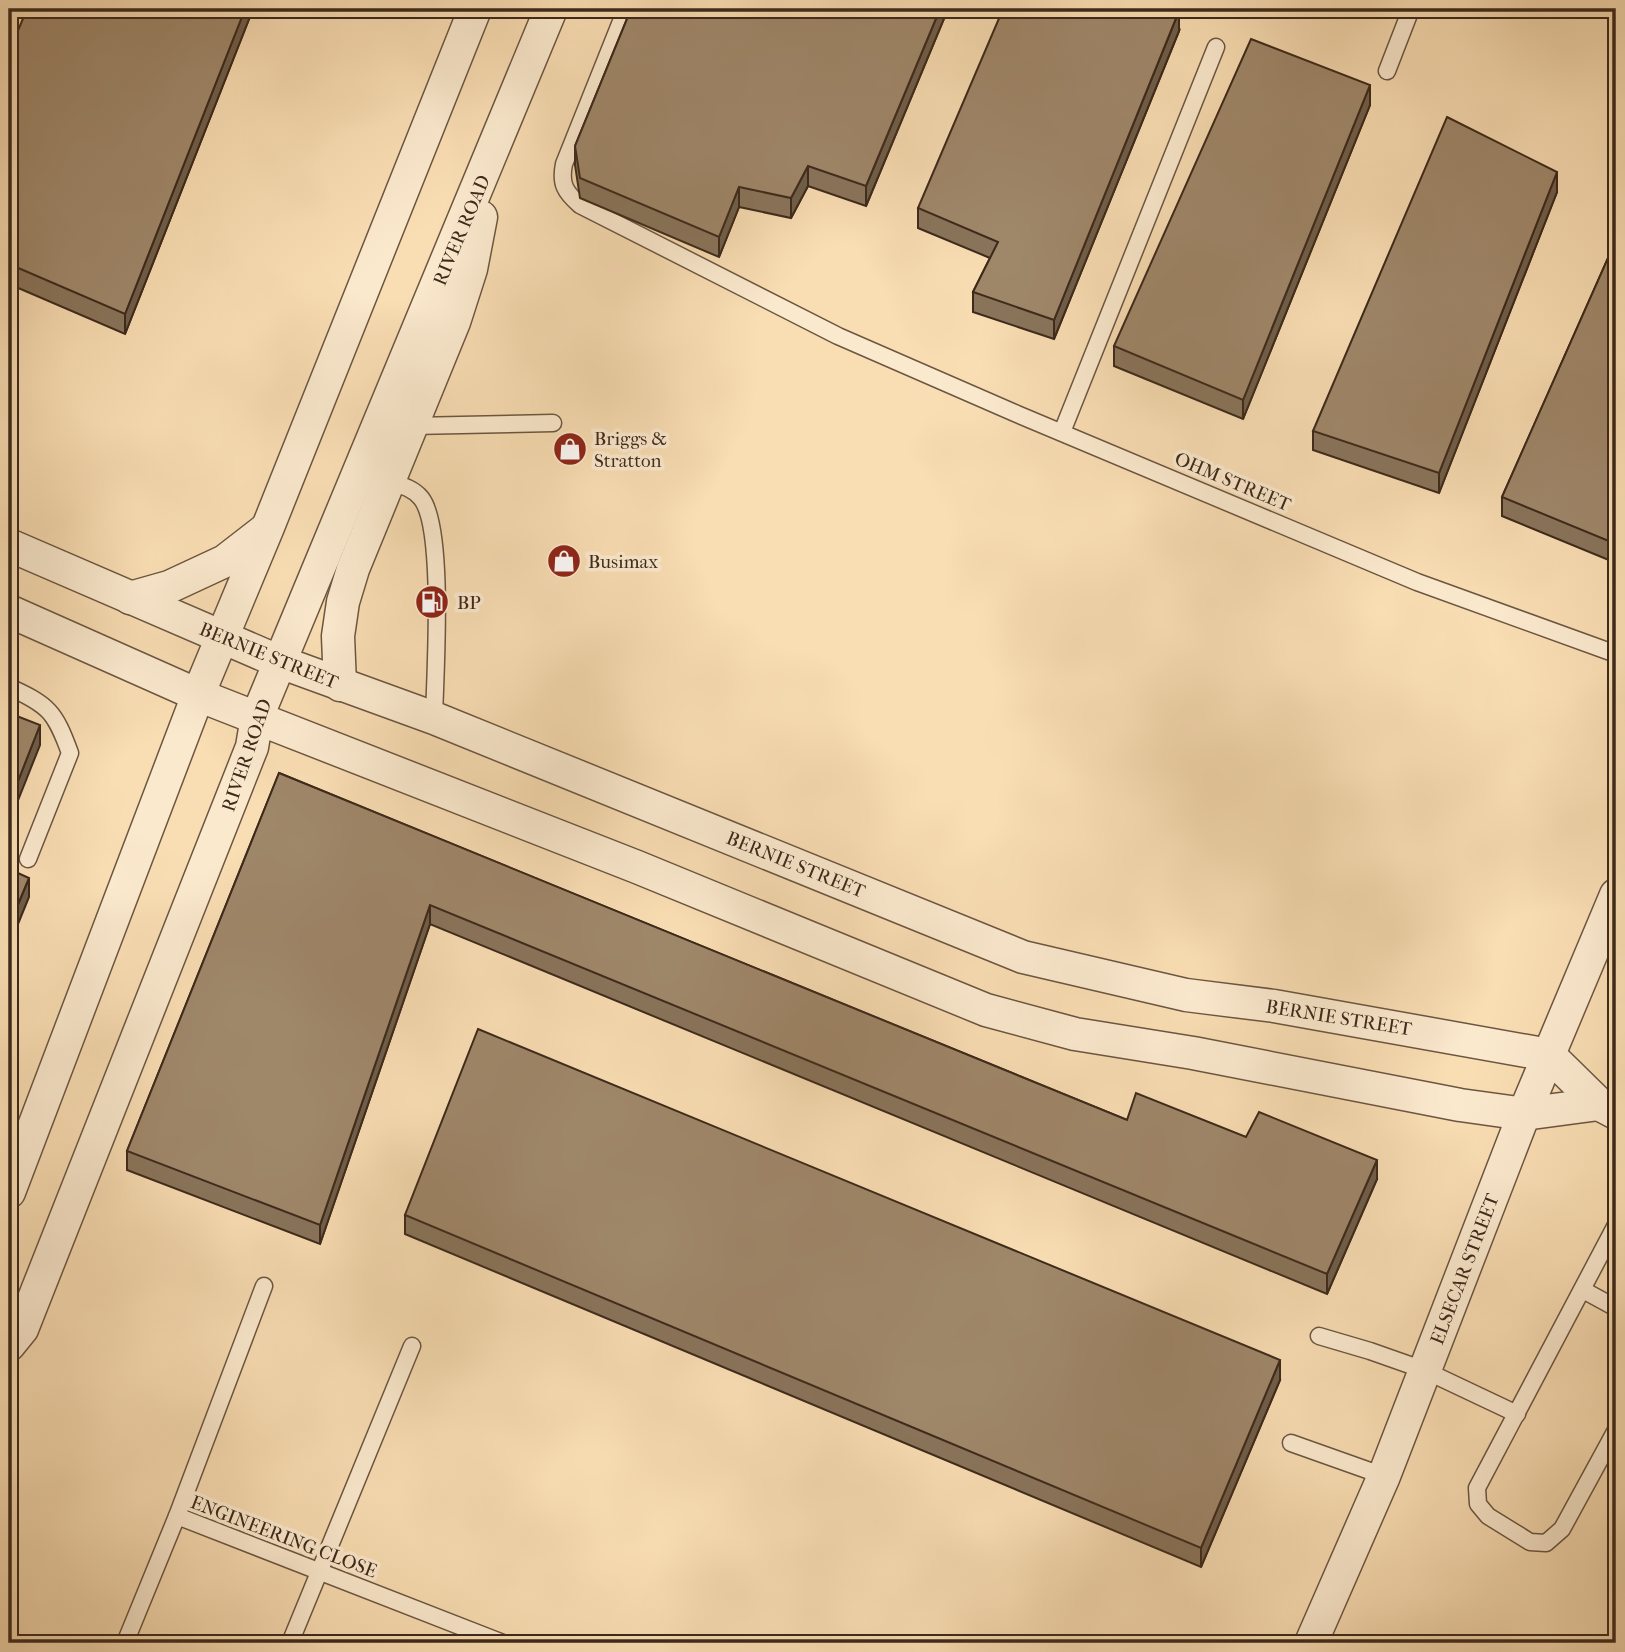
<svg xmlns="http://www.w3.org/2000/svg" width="1625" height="1652" font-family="'IM FELL French Canon',serif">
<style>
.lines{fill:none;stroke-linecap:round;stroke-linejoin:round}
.service-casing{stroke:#6c5641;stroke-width:19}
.minor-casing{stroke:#6c5641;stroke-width:35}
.service{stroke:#fbe9ce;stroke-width:16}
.minor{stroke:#fbe9ce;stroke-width:32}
.wall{fill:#89745b;stroke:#3d291b;stroke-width:2}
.shaded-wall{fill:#6f5e4a;stroke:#3d291b;stroke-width:2}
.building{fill:#9f876a;stroke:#3d291b;stroke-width:2}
.labels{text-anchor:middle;stroke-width:7;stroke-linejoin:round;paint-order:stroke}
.street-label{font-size:19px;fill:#3d291b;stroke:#fbe9ce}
.poi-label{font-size:19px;fill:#3d291b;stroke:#fbe9ce;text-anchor:start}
</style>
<rect width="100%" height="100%" fill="#f9ddb3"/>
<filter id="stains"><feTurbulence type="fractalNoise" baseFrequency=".00286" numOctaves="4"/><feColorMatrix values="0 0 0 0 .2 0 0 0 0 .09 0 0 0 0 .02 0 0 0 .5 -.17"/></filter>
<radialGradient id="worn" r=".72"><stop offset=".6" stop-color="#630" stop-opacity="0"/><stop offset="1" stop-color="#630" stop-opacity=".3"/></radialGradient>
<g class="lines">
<g class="service-casing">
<g id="service">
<path d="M626 9 564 164C560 184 565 192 580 205L838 336 1017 414 1417 582 1616 654"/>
<polyline points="1387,71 1411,9"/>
<polyline points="412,426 553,423"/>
<polyline points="1062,432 1216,47"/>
<path d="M388 481C400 485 413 488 421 498 445 527 435 675 434 718"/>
<path d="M9 687C49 705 55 712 70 753L28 859"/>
<polyline points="1616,1225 1477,1488 1478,1504 1488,1516 1530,1542 1546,1543 1562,1529 1616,1430"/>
<polyline points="1583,1290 1616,1308"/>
<polyline points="1319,1336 1370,1351 1424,1370 1517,1414"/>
<polyline points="1291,1443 1384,1476"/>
<polyline points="177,1516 264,1286"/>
<polyline points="125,1643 177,1516 503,1643"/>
<polyline points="290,1643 412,1346"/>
</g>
</g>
<g class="minor-casing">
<g id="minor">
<polyline points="9,545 280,662 434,718 1023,957 1186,995 1274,1006 1549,1055 1599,1104 1616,1113"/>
<polyline points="130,598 169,587 225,561 265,530"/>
<polyline points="9,611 198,695 637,867 986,1010 1075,1034 1193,1053 1460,1105 1524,1114 1599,1104"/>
<polyline points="340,685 338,636 343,602 353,569 454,322 471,269 481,217"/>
<polyline points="9,1192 198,695 268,527 475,9"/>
<polyline points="9,1345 22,1329 252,747 257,717 551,9"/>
<polyline points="1311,1643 1384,1476 1524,1114 1616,895"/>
</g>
</g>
<use href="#service" class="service"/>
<use href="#minor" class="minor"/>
</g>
<g class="wall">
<polygon points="253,9 125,334 9,284 9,52"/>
<polygon points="631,9 948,9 866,206 808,186 791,218 739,207 719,257 580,198 575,165 575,146"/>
<polygon points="1179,31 1054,339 973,312 973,292 990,258 918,228 918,208"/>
<polygon points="1370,105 1243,419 1114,366 1114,346"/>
<polygon points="1557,192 1439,493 1313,450 1313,431"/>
<polygon points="1616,240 1616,563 1502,516 1502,497"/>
<polygon points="279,773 1127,1120 1246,1137 1377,1179 1327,1294 430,924 320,1244 127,1170 127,1151"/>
<polygon points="405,1215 1280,1380 1201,1567 405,1234"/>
</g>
<g class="shaded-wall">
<polygon points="245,9 253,9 125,334 125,314"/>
<polygon points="940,9 948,9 866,206 866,186"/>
<polygon points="1179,11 1179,31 1054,339 1054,320"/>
<polygon points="1370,85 1370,105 1243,419 1243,400"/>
<polygon points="808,166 808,186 791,218 791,198"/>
<polygon points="1557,172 1557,192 1439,493 1439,473"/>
<polygon points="739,187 739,207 719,257 719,237"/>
<polygon points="40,725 40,745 9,823 9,804"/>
<polygon points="29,878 29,897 9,946 9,926"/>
<polygon points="430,905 430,924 320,1244 320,1225"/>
<polygon points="1377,1160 1377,1179 1327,1294 1327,1274"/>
<polygon points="1280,1360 1280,1380 1201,1567 1201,1548"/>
</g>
<g class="building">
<polygon points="27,9 245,9 125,314 9,264 9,52"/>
<polygon points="631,9 940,9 866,186 808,166 791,198 739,187 719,237 580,178 575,146"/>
<polygon points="1003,9 1174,9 1179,11 1054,320 973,292 998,242 918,208"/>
<polygon points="1251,39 1370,85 1243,400 1114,346"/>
<polygon points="1447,117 1557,172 1439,473 1313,431"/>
<polygon points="1616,240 1616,544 1502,497"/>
<polygon points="9,713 40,725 9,804"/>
<polygon points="279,773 1127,1120 1136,1093 1246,1137 1259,1112 1377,1160 1327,1274 430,905 320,1225 127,1151"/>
<polygon points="9,869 29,878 9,926"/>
<polygon points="478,1029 1280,1360 1201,1548 405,1215"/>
</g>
<defs>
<g id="shop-disc" transform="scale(1.75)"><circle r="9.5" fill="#8f2418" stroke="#fbe9ce"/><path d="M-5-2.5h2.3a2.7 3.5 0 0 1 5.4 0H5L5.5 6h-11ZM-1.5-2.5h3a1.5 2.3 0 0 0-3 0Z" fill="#fff"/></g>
<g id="fuel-disc" transform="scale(1.75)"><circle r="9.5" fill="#8f2418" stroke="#fbe9ce"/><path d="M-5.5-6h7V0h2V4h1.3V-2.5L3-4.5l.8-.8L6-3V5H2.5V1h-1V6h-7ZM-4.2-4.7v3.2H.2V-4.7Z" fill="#fff"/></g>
</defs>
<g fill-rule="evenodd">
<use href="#shop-disc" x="570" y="449"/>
<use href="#shop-disc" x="564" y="561"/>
<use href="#fuel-disc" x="432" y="602"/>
</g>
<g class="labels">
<g class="street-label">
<text transform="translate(461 230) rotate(-67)" y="7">RIVER ROAD</text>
<text transform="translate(1233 481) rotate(23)" y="7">OHM STREET</text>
<text transform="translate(269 655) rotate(22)" y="7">BERNIE STREET</text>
<text transform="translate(246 755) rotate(-71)" y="7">RIVER ROAD</text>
<text transform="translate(796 864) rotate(22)" y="7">BERNIE STREET</text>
<text transform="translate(1339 1017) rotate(9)" y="7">BERNIE STREET</text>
<text transform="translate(1464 1269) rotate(-69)" y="7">ELSECAR STREET</text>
<text transform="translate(284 1536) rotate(21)" y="7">ENGINEERING CLOSE</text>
</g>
<g class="poi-label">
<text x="594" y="445">Briggs &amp;<tspan x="594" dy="22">Stratton</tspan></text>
<text x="588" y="568">Busimax</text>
<text x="457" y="609">BP</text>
</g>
</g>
<rect width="1625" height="1652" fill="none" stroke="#f9ddb3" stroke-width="35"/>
<rect x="10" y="10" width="1604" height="1631" fill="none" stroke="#3d291b" stroke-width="3.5"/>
<rect x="18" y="18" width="1590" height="1617" fill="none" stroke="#3d291b" stroke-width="2"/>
<rect width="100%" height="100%" filter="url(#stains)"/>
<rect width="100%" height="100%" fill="url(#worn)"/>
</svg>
